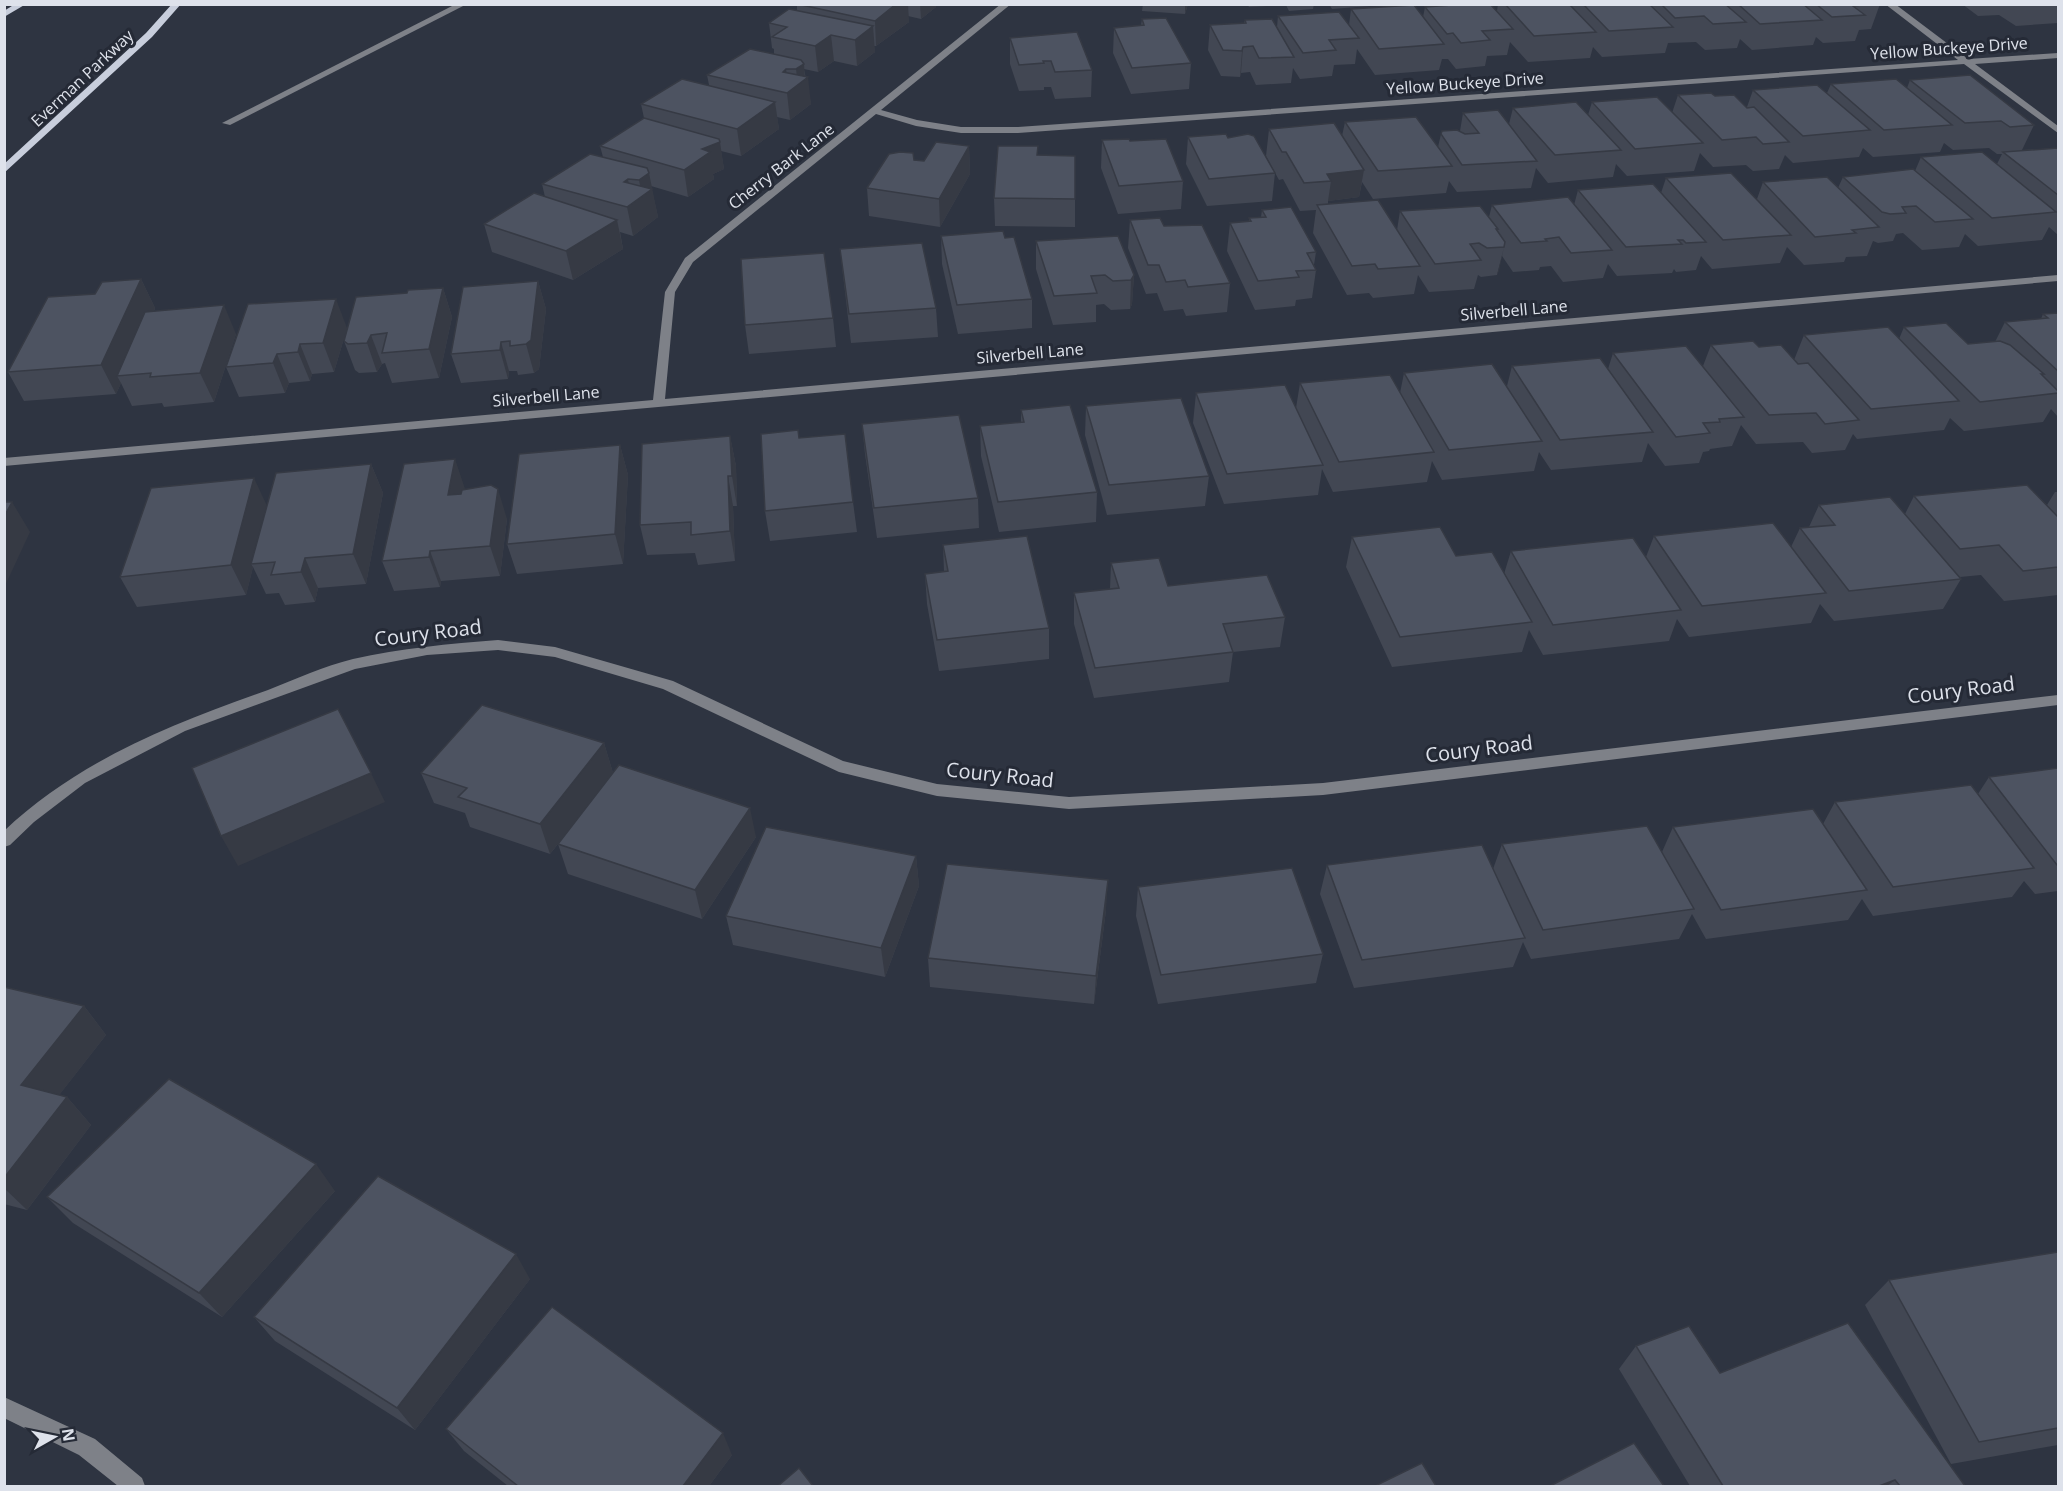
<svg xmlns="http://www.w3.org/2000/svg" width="2063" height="1491" font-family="'Open Sans',sans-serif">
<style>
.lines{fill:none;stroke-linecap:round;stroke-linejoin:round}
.minor{fill:#7e8188;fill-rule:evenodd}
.major{fill:#c8cedc;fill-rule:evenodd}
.wall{fill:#424753;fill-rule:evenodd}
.shaded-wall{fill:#363a44}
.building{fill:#4d5361;stroke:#363a44;stroke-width:1.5}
.labels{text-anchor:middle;stroke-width:6;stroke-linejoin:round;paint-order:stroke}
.far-street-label{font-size:16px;fill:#dee2eb;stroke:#252a36}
.street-label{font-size:20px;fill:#dee2eb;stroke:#252a36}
</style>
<rect width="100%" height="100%" fill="#2e3441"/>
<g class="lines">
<g class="minor">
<polygon points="456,4 467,4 230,125 222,123"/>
<polygon points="1001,4 1011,4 881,110 917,120 961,127 1018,127 1958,60 1885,4 1895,4 1968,59 2058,53 2058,58 1975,64 2058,126 2058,133 1964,64 1018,133 961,133 916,126 876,114 693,262 675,292 665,399 2058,275 2058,281 4,466 4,458 653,400 665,292 685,258"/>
<path d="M498 640 555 647 673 681 843 761 937 784 1069 797 1323 783 2058 695V705L1323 795 1069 809 937 796 839 772 663 689 555 657 498 650 427 655 355 669 185 731 85 783 34 822 10 845 4 847V831C79 760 172 724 268 690 296 679 324 666 353 659 401 648 449 644 498 640Z"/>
<polygon points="4,1397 95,1439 142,1478 145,1486 118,1486 79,1455 4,1418"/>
</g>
<g class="major">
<polygon points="15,4 26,4 4,17 4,11"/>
<polygon points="172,4 181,4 152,37 4,173 4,164 146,33"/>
</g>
</g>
<g class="wall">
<polygon points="797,4 936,4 936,7 921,19 908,16 909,22 876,46 874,46 875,52 857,66 834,61 818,72 804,69 811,104 790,120 777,117 779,129 741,156 721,151 724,169 713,174 714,179 688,197 651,186 658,217 633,236 620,232 623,249 573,280 492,252 484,224 545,197 542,184 603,157 600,146 644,118 641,104 709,85 707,75 774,54 774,49 772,48 769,23 797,10"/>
<polygon points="1143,4 1188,4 1185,14 1142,11"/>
<polygon points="1247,4 1314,4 1313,9 1289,11 1286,5 1249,7"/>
<polygon points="1329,4 1370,4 1370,6 1332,9"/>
<polygon points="1498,4 1880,4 1871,29 1859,30 1855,41 1823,43 1816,37 1813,45 1752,50 1740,39 1737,48 1705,50 1696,42 1668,43 1665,53 1602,57 1593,47 1590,58 1528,62 1510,42 1507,55 1487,56 1485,66 1456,69 1448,59 1442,59 1439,70 1375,75 1357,49 1355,64 1334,65 1332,76 1300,79 1293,68 1291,83 1256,85 1250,72 1241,73 1240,77 1221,76 1208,50 1210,25 1244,23 1245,20 1277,27 1278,16 1349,25 1351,9 1423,17 1425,7 1497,11"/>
<polygon points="1962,4 2058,4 2058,23 2016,26 1999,15 1978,16"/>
<polygon points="1142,19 1191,63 1189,89 1131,94 1113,53 1114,28 1141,25"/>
<polygon points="1010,38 1092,70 1091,97 1055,99 1051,87 1044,87 1044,90 1019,91 1010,64"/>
<path d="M1910 80 2034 125 2022 150 2058 148V235L2049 227 2042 240 1978 246 1965 234 1959 247 1922 250 1903 233 1896 234 1893 241 1878 243 1873 241 1867 256 1846 257 1844 262 1804 265 1787 247 1780 263 1712 269 1701 256 1696 270 1676 272 1674 269 1672 273 1617 276 1608 264 1603 278 1563 282 1551 266 1540 267 1539 270 1513 272 1502 256 1497 275 1481 277 1478 275 1474 289 1429 292 1418 275 1414 294 1373 298 1369 293 1347 295 1313 233 1316 210 1300 211 1283 179 1279 180 1266 156 1269 129 1342 136 1345 122 1438 147 1441 134 1460 131 1463 113 1509 124 1513 108 1588 115 1592 102 1672 113 1678 95 1715 96 1747 107 1753 90 1827 93 1831 84 1907 88ZM1944 143 1953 150 1989 148 1997 154H2002L1997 164 1921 157 1915 171 1843 177 1838 188 1763 182 1757 199 1666 178 1661 193 1578 190 1574 205H1492L1489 217 1400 211 1397 230 1328 204V201L1359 197 1362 182 1373 199 1446 193 1449 181 1457 192 1531 188 1536 168 1548 183 1613 177 1616 164 1627 176 1694 171 1700 153 1713 167 1746 165 1753 171 1779 169 1785 155 1793 163 1859 157 1863 148 1873 157 1940 152Z"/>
<polygon points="1188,137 1228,138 1275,173 1272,201 1207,206 1186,164"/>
<polygon points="1102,140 1130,141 1183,181 1181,209 1118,214 1101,168"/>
<polygon points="969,146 970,174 940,227 869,216 867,188 914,160 924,161"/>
<polygon points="1038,155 1075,199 1075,227 995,226 994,198"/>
<polygon points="1262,210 1316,252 1314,265 1316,270 1312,298 1296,300 1295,306 1255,310 1227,251 1230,223 1249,222 1249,218 1261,217"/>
<polygon points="1130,220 1164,226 1230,283 1227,312 1186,316 1183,309 1164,311 1157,293 1146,294 1128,248"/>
<polygon points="941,236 1005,238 1032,299 1032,328 958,334 942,264"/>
<polygon points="1036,241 1134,275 1132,304 1130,309 1111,310 1104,304 1096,305 1096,322 1053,325 1036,269"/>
<polygon points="840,249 936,308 938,337 851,343"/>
<polygon points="141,279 155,308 154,311 236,334 214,402 164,407 162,403 132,406 121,383 116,394 24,401 8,372 95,294"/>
<polygon points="538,281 546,309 539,369 534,373 518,375 517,371 509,371 508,379 461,383 451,354"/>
<polygon points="443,288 452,317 439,378 392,383 385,363 382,364 377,372 359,373 355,370 344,341 407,293"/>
<polygon points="2058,313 2058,417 2051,409 2043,422 1964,431 1950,418 1944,430 1857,439 1853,434 1845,450 1812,453 1803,442 1756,444 1741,425 1732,446 1710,449 1709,451 1703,452 1699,463 1665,466 1648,443 1642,462 1551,470 1539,452 1534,471 1442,480 1432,461 1427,482 1333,492 1322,469 1318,495 1224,504 1193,423 1196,393 1296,408 1300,383 1400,393 1404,373 1507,386 1512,366 1608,369 1613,353 1703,366 1711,345 1759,347 1794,360 1804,335 1899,339 1904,327 1968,344 1995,342 2005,322 2041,319 2043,314"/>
<polygon points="833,318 836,347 749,354 745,325"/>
<polygon points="347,328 334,372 312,374 310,381 289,383 285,393 239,397 226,367"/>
<polygon points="1086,406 1209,476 1205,506 1107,515 1085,435"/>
<polygon points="1021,410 1097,492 1096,522 999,532 981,456 980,426 1021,423"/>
<polygon points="862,424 978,498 979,528 877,538 865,454"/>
<polygon points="730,436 736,466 737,506 733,506 735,561 698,565 695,553 647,555 640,525"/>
<polygon points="800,438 853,502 857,532 770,541 765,511"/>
<polygon points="620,445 628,475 623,564 517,574 507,544"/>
<polygon points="371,464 383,493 366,584 318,588 315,602 285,605 279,593 266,594 253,567 246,595 137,607 120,577 267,506"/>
<polygon points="465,489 507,519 500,576 441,581 440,587 394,591 382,561"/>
<polygon points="2055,492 2058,492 2058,595 2004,601 1981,575 1960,577 1961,579 1943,609 1834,621 1820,604 1811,623 1689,637 1677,619 1669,641 1543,655 1529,630 1522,652 1392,667 1346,567 1352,537 1456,556 1504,574 1511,551 1646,557 1654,536 1791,547 1800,528 1809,527 1819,505 1905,514 1914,496 2047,505"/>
<polygon points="943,545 1049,628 1049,659 939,671 927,604 925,574 944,572"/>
<polygon points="1111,563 1168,586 1285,617 1280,647 1233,652 1229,682 1094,698 1074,624 1074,593 1110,589"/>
<polygon points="604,743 613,773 756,837 702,919 568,874 558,844 550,854 470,827 465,813 434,803 421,773"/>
<polygon points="2058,768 2058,891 2035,894 2024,881 2012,897 1873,916 1862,899 1848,920 1706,939 1692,914 1679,939 1531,959 1523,942 1513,967 1354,988 1320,894 1327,865 1493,869 1502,844 1662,852 1673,827 1823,824 1835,802 1978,794 1989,777"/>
<polygon points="916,856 919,886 885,977 733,945 726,916"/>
<polygon points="1138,887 1323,954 1316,983 1158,1004 1136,916"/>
<polygon points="1106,910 1094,1004 930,987 928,958"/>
<polygon points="4,987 84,1006 106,1035 59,1095 67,1097 91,1125 27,1210 4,1204"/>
<polygon points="335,1191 222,1317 73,1223 47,1197"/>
<polygon points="2058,1252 2058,1445 1951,1464 1865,1305 1889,1280"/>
<polygon points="530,1279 415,1430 275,1341 254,1317"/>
<polygon points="1636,1346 1720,1373 1965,1486 1690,1486 1619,1369"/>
<polygon points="446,1429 732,1455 709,1486 508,1486 464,1451"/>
</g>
<g class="shaded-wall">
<polygon points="896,4 908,4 909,22 876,46 875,21"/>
<polygon points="920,4 936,4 936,7 921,19"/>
<polygon points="1185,4 1188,4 1185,14"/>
<polygon points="873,26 875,52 857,66 855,40"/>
<polygon points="831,35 834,61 818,72 815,46"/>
<polygon points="1243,47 1241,73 1240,77 1242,51"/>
<polygon points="804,64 805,80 808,77 811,104 790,120 787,93 783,72 786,69 789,92 798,85 796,69"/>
<polygon points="775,102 779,129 741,156 737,129"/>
<polygon points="720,142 724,169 713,174 714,179 688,197 684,170 702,149"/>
<polygon points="969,146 970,174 940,227 939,199"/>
<polygon points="1364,170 1359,197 1328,201 1331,181 1327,174"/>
<polygon points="649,173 658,217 633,236 627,207 624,182 628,179 632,204 642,196 639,180"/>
<polygon points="617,220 623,249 573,280 566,251"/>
<polygon points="1505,242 1499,271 1497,275 1504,247"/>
<polygon points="1134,275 1132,304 1130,309 1131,280"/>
<polygon points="141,279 155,308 124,376 117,376 121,383 116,394 101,365"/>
<polygon points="538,281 546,309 539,369 534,373 526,344"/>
<polygon points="443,288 452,317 439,378 429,349"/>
<polygon points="336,299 347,328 334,372 323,343"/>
<polygon points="224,305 236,334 214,402 200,373"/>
<polygon points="371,335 382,364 377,372 367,343"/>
<polygon points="501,342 509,371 508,379 500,350"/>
<polygon points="300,344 312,374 310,381 298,352"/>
<polygon points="277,354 289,383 285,393 273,363"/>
<polygon points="730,436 736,466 737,506 732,476"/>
<polygon points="620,445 628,475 623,564 615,534"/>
<polygon points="455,459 465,489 459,525 448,495"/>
<polygon points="371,464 383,493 366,584 353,554"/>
<polygon points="728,476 733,506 735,561 730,531"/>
<polygon points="254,478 268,508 251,564 253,567 246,595 231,565"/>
<polygon points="498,489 507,519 500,576 490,546"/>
<polygon points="12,502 30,532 4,588 4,517"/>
<polygon points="430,551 441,581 440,587 429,557"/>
<polygon points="305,558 318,588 315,602 301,572"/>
<polygon points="604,743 613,773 550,854 540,824"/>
<polygon points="371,773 385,802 238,866 221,836"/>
<polygon points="750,808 756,837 702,919 695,890"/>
<polygon points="916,856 919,886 885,977 881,948"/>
<polygon points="1108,880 1106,910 1094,1004 1096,976"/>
<polygon points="84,1006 106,1035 46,1112 21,1085"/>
<polygon points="67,1097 91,1125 27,1210 4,1188 4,1178"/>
<polygon points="316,1164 335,1191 222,1317 199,1293"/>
<polygon points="516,1254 530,1279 415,1430 397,1408"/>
<polygon points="723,1433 732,1455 709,1486 683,1486"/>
<polygon points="1895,1480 1887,1486 1879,1486"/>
</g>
<g class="building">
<polygon points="797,4 896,4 875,21"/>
<polygon points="1466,4 1490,4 1513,29 1482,31 1490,40 1461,43 1453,33 1447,34 1425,7"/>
<polygon points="1505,4 1569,4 1596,32 1534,36"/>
<polygon points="1583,4 1649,4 1673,27 1609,31"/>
<polygon points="1661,4 1725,4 1746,22 1713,24 1704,16 1675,18"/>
<polygon points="1738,4 1803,4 1822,20 1760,24"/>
<polygon points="1816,4 1871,4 1853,6 1865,15 1832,17"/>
<polygon points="1414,5 1444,44 1379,49 1351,9"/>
<polygon points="789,9 873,26 855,40 831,35 815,46 772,37 787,27 769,23"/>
<polygon points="1339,12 1359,38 1329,40 1336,50 1303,53 1278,16"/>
<polygon points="1166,18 1191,63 1132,68 1114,28 1144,25 1142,19"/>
<polygon points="1272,19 1294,57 1259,58 1253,46 1243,47 1242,51 1223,50 1210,25 1246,23 1245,20"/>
<polygon points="1077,32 1092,70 1055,72 1051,61 1043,61 1044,63 1019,65 1010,38"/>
<polygon points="750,49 801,60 804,64 796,69 786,69 783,72 808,77 787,93 707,75"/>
<polygon points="1970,75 2034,125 2010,127 2001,121 1965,123 1910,80"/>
<polygon points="682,79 775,102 737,129 641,104"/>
<polygon points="1896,79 1952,125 1884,130 1831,84"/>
<polygon points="1817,85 1870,130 1803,136 1753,90"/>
<polygon points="1711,93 1715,96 1734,95 1747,108 1754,107 1789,142 1763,144 1756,137 1722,140 1678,95"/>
<polygon points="1657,97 1703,143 1635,149 1592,102"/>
<polygon points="1576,102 1621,150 1555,155 1513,108"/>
<polygon points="1498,110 1537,161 1462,165 1441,134 1442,131 1457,130 1465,134 1479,133 1463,113"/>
<polygon points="1416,117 1452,166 1378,171 1345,122"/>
<polygon points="644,118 719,139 720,142 702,149 710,152 684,170 600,146"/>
<polygon points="1334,123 1364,170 1327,174 1331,181 1304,183 1286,152 1282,152 1269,129"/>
<polygon points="1226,134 1228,138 1248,134 1254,136 1275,173 1209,179 1188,137"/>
<polygon points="1129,139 1130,141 1166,139 1183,181 1119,186 1102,140"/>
<polygon points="936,142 969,146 939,199 867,188 889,154 900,152 913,153 914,160 924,161"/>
<polygon points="998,146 1038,146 1037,155 1075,156 1075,199 994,198"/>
<polygon points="2058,148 2058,195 2003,152"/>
<polygon points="1982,152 2056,212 1992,218 1921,157"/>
<polygon points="590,154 647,168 649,173 639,180 628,179 624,182 652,189 627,207 542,184"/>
<polygon points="1913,169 1973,219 1935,222 1916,206 1902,207 1906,213 1890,214 1882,212 1843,177"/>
<polygon points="1731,173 1791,235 1723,240 1666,178"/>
<polygon points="1827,177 1879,227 1852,230 1856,233 1815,237 1763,182"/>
<polygon points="1653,184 1706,242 1686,243 1683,240 1678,240 1682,244 1626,247 1578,190"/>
<polygon points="534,193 617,220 566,251 484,224"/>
<polygon points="1568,197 1612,250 1571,253 1559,237 1545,239 1547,241 1521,243 1492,205"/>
<polygon points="1378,200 1420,266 1378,269 1375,264 1352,266 1317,205"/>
<polygon points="1480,206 1498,229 1496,229 1505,242 1504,247 1487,248 1479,243 1470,244 1481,260 1435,264 1400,211"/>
<polygon points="1291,207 1316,252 1307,253 1316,270 1296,271 1299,277 1258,281 1230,223 1251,221 1249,218 1266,217 1262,210"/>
<polygon points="1160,218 1164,226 1202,225 1230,283 1188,287 1185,280 1166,282 1159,265 1148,265 1130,220"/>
<polygon points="1003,231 1005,238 1014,237 1032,299 957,305 941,236"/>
<polygon points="1118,236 1134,275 1131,280 1113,281 1105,275 1091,276 1097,293 1054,296 1036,241"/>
<polygon points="922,243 936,308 849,314 840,249"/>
<polygon points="824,253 833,318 745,325 741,259"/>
<polygon points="141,279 101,365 8,372 48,297 95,294 102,282"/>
<polygon points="538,281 531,340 526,344 510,346 510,341 501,342 500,350 451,354 463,287"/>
<polygon points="443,288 429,349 382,353 387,333 371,335 367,343 348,344 344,341 356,297 407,293 408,290"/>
<polygon points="336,299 323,343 300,344 298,352 277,354 273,363 226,367 248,304"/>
<polygon points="224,305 200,373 150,377 151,373 117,376 145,312"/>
<polygon points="2058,313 2058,371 2005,322 2048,318 2043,314"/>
<polygon points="1946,323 1968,344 2000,341 2010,345 2044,374 2041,374 2058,391 2058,393 1980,402 1904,327"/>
<polygon points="1888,327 1959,401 1871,409 1804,335"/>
<polygon points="1753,341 1759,347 1781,345 1798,364 1808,363 1859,420 1825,424 1816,413 1769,415 1711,345"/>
<polygon points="1686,346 1744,417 1719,419 1720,422 1703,423 1710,433 1676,437 1613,353"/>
<polygon points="1600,358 1653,432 1560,440 1512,366"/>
<polygon points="1492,364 1542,441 1449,450 1404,373"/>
<polygon points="1390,375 1434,452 1339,462 1300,383"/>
<polygon points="1285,385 1323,465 1227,474 1196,393"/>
<polygon points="1181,398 1209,476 1109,485 1086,406"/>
<polygon points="1070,405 1097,492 998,502 980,426 1024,422 1021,410"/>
<polygon points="959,415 978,498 874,508 862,424"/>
<polygon points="798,430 799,438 845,434 853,502 765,511 761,434"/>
<polygon points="730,436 732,476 728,476 730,531 691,535 691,522 640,525 642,444"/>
<polygon points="620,445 615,534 507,544 519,454"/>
<polygon points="455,459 448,495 461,494 462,490 491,485 498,489 490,546 430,551 429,557 382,561 404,464"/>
<polygon points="371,464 353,554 305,558 301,572 271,575 275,562 251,564 276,473"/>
<polygon points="254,478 231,565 120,577 151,488"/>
<polygon points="2027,485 2058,517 2058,567 2023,571 1999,545 1960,549 1914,496"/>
<polygon points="1890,497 1961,579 1849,591 1800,528 1835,525 1819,505"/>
<polygon points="4,502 12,502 4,517"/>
<polygon points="1773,523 1826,593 1702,606 1654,536"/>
<polygon points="1440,527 1456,556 1492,552 1532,622 1400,637 1352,537"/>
<polygon points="1027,536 1049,628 937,640 925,574 948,571 943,545"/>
<polygon points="1633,538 1681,610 1553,625 1511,551"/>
<polygon points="1159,558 1168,586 1267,575 1285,617 1223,624 1233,652 1095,668 1074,593 1119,588 1111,563"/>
<polygon points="482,705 604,743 540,824 458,797 467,788 421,773"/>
<polygon points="338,709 371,773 221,836 192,768"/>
<polygon points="619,765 750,808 695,890 558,844"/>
<polygon points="2058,768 2058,865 2057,865 1989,777"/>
<polygon points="1971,785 2034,868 1893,887 1835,802"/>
<polygon points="1813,809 1867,890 1721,910 1673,827"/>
<polygon points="1647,826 1694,909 1543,930 1502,844"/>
<polygon points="766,827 916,856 881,948 726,916"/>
<polygon points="1482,845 1525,938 1362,960 1327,865"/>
<polygon points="947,864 1108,880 1096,976 928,958"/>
<polygon points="1292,868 1323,954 1161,975 1138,887"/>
<polygon points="4,987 84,1006 21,1085 67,1097 4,1178"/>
<polygon points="169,1079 316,1164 199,1293 47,1197"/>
<polygon points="378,1176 516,1254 397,1408 254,1317"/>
<polygon points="2058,1252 2058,1428 1979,1442 1889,1280"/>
<polygon points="552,1307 723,1433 683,1486 518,1486 446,1429"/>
<polygon points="1848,1323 1965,1486 1900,1486 1895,1480 1879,1486 1723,1486 1636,1346 1689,1326 1720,1373"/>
<polygon points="1634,1443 1664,1486 1550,1486"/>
<polygon points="1422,1463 1436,1486 1377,1486 1377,1485"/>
<polygon points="799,1468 813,1486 778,1486"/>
</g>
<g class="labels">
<g class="far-street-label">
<text transform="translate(1949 48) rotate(-4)" y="6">Yellow Buckeye Drive</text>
<text transform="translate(82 78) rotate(-43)" y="6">Everman Parkway</text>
<text transform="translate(1465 83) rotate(-4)" y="6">Yellow Buckeye Drive</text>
<text transform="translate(781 166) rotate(-38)" y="6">Cherry Bark Lane</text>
<text transform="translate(1514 310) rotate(-5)" y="6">Silverbell Lane</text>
<text transform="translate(1030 353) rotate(-5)" y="6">Silverbell Lane</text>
<text transform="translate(546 396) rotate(-5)" y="6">Silverbell Lane</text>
</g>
<g class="street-label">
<text transform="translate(428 633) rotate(-7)" y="7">Coury Road</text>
<text transform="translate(1961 690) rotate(-7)" y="7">Coury Road</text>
<text transform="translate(1479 749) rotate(-7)" y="7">Coury Road</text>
<text transform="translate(1000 775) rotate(6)" y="7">Coury Road</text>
</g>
</g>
<rect width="2063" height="1491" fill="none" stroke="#dee2eb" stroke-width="12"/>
<g transform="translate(54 1437) rotate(81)" stroke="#252a36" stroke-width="4.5" paint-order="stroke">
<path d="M0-4.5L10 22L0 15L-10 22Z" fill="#dee2eb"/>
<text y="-9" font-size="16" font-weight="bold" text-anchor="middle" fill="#dee2eb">N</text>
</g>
</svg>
